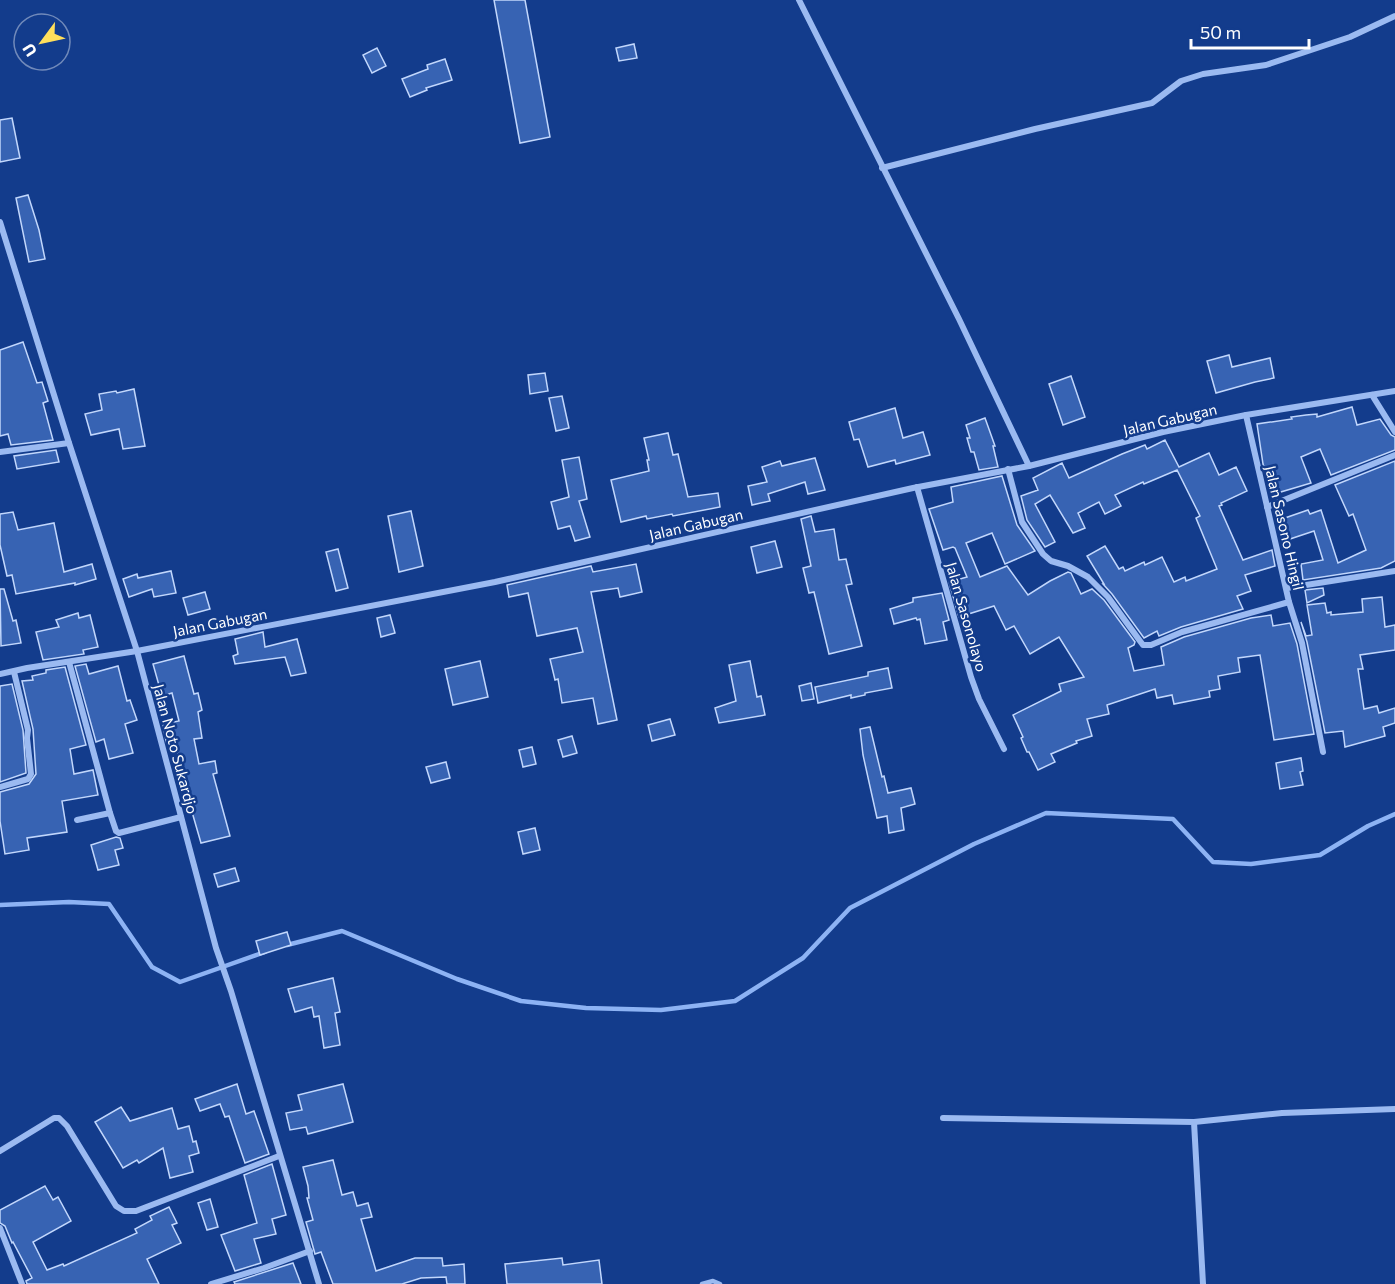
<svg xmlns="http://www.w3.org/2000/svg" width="1395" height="1284" font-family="Commissioner,sans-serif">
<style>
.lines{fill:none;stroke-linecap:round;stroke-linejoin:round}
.stream{stroke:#8db3f4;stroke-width:4.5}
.building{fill:#3763b3;stroke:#c2d7fc;stroke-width:1.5}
.service{stroke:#9bbaf1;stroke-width:4.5}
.minor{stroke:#9bbaf1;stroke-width:6}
.labels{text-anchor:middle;stroke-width:5;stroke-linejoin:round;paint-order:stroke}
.street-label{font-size:15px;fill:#fff;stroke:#133c8c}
</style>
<rect width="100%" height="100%" fill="#133c8c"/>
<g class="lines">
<g class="stream">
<polyline points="0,905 69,902 109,904 152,967 180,982 265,952"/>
<polyline points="287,945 342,931 457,979 521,1001 586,1008 661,1010 735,1001 803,958 850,908 974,844 1046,813 1173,819 1213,862 1251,864 1320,855 1368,826 1395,814"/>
</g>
</g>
<g class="building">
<polygon points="494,0 525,0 550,137 520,143"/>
<polygon points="634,44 637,58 619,61 616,48"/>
<polygon points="377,48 386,66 372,73 363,55"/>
<polygon points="445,59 452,80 426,88 427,90 410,97 402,79 428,69 427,65"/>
<polygon points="12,118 20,158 0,162 0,120"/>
<polygon points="28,195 39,230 45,259 29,262 16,198"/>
<polygon points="23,342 37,383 42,382 48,401 43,403 53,440 11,445 8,434 0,436 0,350"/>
<polygon points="1229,355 1232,367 1270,358 1274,378 1255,382 1216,393 1207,361"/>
<polygon points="545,373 548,391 530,394 528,375"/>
<polygon points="1071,376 1085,417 1063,425 1049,384"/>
<polygon points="134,389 145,446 123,449 119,429 91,435 85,414 102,410 99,394 116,391 117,393"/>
<polygon points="562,396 569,428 556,431 549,398"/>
<polygon points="1352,407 1357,425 1380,419 1391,435 1395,437 1395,450 1331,475 1320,449 1301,457 1311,483 1274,494 1263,464 1257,424 1292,419 1291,417 1306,415 1317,414 1317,417"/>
<polygon points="895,408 903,438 923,432 930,455 896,464 895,460 868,467 859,439 854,440 849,422"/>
<polygon points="985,418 995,446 993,446 998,467 979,470 974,452 971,452 967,438 970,438 966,425"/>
<polygon points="668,433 673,455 678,454 688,497 718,493 720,507 673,516 672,514 647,519 646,516 621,522 611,480 649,471 647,460 649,460 644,438"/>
<polygon points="1165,440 1179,467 1209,453 1219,475 1236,467 1247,491 1221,503 1222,505 1219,506 1243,560 1272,550 1275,566 1245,575 1251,591 1237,596 1243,609 1181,627 1159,636 1157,631 1144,638 1112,594 1103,584 1104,584 1087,556 1105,546 1119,569 1123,567 1125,571 1144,562 1145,565 1162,557 1174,582 1185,577 1186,581 1217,569 1196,518 1200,516 1177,470 1144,484 1143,482 1115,495 1121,506 1105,514 1099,502 1078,513 1085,528 1073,533 1050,495 1035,504 1055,542 1045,547 1027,520 1021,496 1038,490 1033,478 1062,463 1069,478 1122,454 1145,445 1147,449"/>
<polygon points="56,450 59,462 17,469 14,456"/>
<polygon points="579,457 587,499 579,501 590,537 575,541 570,526 558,529 551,502 569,497 562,460"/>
<polygon points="815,458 825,490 808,494 805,482 768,494 770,501 752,505 748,486 767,482 762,467 780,461 782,466"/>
<polygon points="1395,461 1395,561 1381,568 1303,580 1301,564 1323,560 1314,531 1290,539 1282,519 1308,510 1310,514 1321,510 1338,563 1366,550 1353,514 1349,516 1335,485"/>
<polygon points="1002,476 1017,525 1035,551 1005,564 992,533 966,543 980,577 1007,566 1028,595 1050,581 1068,572 1071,573 1081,594 1092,589 1104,600 1135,642 1134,645 1128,648 1134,671 1164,665 1161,647 1184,637 1251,618 1271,615 1273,626 1290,623 1297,644 1314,734 1274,740 1260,655 1238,658 1240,672 1218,676 1220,689 1209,691 1210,697 1174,704 1172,695 1157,698 1155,689 1107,705 1109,714 1087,719 1092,736 1076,741 1077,743 1051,754 1055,762 1038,770 1029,752 1027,752 1021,738 1023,737 1013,715 1061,691 1059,684 1084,677 1059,637 1030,654 1014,626 1006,630 994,606 959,617 949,582 967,577 955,548 953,547 943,550 929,509 953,502 951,487"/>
<polygon points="411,511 423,566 399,572 388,516"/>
<polygon points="13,512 18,530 54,523 64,572 92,564 96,579 75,585 75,583 16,594 12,575 7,576 0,545 0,514"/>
<polygon points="811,516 815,532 834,529 839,560 846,559 852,584 846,585 862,646 829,654 814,592 809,593 803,568 811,566 801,519"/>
<polygon points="775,541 782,567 757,573 751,547"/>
<polygon points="338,549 348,588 336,591 326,552"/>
<polygon points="636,564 642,592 620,597 618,588 591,592 617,720 598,724 593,698 562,703 558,679 555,680 550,659 583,652 577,628 537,636 528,593 509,597 507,585 591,566 593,572"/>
<polygon points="171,571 176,593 154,597 152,589 129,597 123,579 137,574 138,578"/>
<polygon points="1323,588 1324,595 1307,603 1305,590"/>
<polygon points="0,589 4,589 13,621 16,620 21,643 1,646"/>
<polygon points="205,592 210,609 188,615 183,598"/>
<polygon points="942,593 949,620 943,622 947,640 925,644 920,619 917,620 916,618 894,624 890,609 913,602 913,598"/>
<polygon points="1382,597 1385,627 1395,625 1395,650 1360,655 1363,669 1358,669 1364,709 1377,706 1379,713 1395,708 1395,723 1383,727 1385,736 1345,747 1343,731 1325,733 1307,642 1301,622 1306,636 1312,635 1307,605 1325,603 1327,613 1331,612 1331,615 1363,612 1362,599"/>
<polygon points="78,613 79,618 90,615 98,647 83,650 84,654 43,660 36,632 59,627 56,620"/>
<polygon points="390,615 395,633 381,637 377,618"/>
<polygon points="263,632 265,647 297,639 306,673 291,676 285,657 235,664 233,656 238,654 235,639"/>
<polygon points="184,656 194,694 198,693 202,710 198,712 202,738 194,739 199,764 215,761 217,773 213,774 230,836 201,843 190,805 175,742 167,744 165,736 163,724 179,721 172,693 162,696 153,664"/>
<polygon points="480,661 488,697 453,705 445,669"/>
<polygon points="750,661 757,697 761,696 765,715 719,723 715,708 736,701 729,665"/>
<polygon points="86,664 89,674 118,666 127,701 130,700 137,720 125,724 133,753 109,759 104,739 96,742 75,666"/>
<polygon points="65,667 86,745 70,749 74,774 93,770 98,795 62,801 67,832 27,838 29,850 5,854 0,821 0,792 29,784 36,774 33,729 22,681 33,680 32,676 46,673 46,670"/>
<polygon points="888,668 892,688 865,693 865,695 851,698 851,695 818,703 815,687 868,676 868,672"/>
<polygon points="811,683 814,699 802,701 799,686"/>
<polygon points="12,684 23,730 26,773 0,782 0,686"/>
<polygon points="670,719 675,735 652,741 648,725"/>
<polygon points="870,727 882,777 884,776 888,793 911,788 915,804 901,808 904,830 889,833 887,816 877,818 863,755 860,729"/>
<polygon points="572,736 577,753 563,757 558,740"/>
<polygon points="532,747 536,764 523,767 519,750"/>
<polygon points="1301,758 1303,771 1300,772 1303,785 1280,789 1276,763"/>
<polygon points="446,762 450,778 431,783 426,767"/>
<polygon points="535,828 540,850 523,854 518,832"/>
<polygon points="116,837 120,838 123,848 115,850 119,865 98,870 91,845"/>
<polygon points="235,868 239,881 218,887 214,874"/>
<polygon points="287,932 291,945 260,955 256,941"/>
<polygon points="333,978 340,1012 335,1013 340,1045 324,1048 319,1016 314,1017 312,1007 295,1012 288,989"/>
<polygon points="237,1084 246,1114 254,1111 269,1154 245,1163 229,1116 225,1117 220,1104 200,1111 195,1099"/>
<polygon points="343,1084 353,1122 308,1134 306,1127 290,1130 286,1113 302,1110 298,1095"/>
<polygon points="121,1107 130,1121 172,1108 178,1129 189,1126 193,1142 196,1141 199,1153 189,1156 193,1172 170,1178 163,1148 139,1163 137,1160 123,1168 95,1122"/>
<polygon points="333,1160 342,1195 353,1192 357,1206 368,1203 372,1217 361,1219 376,1271 415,1258 442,1258 443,1266 464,1264 465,1284 447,1284 446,1277 421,1278 402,1284 333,1284 321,1252 315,1254 306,1222 313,1220 307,1198 309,1198 308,1186 303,1167"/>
<polygon points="272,1164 286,1215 272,1219 276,1234 254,1239 261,1263 235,1271 221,1235 257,1223 244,1175"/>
<polygon points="45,1186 53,1200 58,1197 71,1221 33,1242 47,1270 63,1264 64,1266 137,1233 135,1229 152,1220 150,1216 169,1207 177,1223 172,1225 181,1243 147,1259 159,1284 27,1284 26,1281 32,1278 13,1242 12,1243 5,1226 0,1223 0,1210"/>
<polygon points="210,1199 218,1227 207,1230 198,1203"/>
<polygon points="562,1258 563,1265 599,1260 602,1284 507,1284 505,1264"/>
<polygon points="293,1263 301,1284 235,1284 234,1282"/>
</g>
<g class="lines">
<polyline class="service" points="702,1284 713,1281 720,1284"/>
<g class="minor">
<polyline points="799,0 959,319 1029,466"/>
<polyline points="882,168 1035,129 1152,103 1181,81 1203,74 1266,65 1350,37 1395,16"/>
<polyline points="0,222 69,443 137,651 216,948 231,991 319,1284"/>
<polyline points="1372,395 1395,432"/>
<polyline points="0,452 69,443"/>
<polyline points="1008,469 1022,522 1043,554 1051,561 1068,566 1088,577 1108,597 1140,641 1143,645 1151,645 1182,632 1289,602 1246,415"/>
<polyline points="917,487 971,677 979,699 1004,749"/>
<polyline points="1267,507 1395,455"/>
<polyline points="1287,588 1395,571"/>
<polyline points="1289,602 1302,643 1323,752"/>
<polyline points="69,662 110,813 77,820"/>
<polyline points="0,674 27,668 137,651 495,582 913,488 1029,466 1163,432 1246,415 1395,391"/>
<polyline points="0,787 28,779 31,774 27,738 28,730 14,672"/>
<polyline points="110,813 116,831 119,833 181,817"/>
<polyline points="943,1118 1194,1122 1203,1284"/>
<polyline points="1194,1122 1282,1113 1395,1109"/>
<polyline points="0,1151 54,1118 59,1118 67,1126 116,1206 124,1211 136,1211 279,1156"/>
<polyline points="0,1228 22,1284"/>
<polyline points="211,1284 264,1268 310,1251"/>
</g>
</g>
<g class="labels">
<g class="street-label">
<text transform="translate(1170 420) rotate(-13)" y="5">Jalan Gabugan</text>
<text transform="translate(696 525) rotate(-13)" y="5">Jalan Gabugan</text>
<text transform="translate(1284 528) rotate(77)" y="5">Jalan Sasono Hingil</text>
<text transform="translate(966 617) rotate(74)" y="5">Jalan Sasonolayo</text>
<text transform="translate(220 623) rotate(-11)" y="5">Jalan Gabugan</text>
<text transform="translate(175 749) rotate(75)" y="5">Jalan Noto Sukardjo</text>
</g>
</g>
<g transform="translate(42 42) rotate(237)"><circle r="28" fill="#133c8c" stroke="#718aba" stroke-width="1.5"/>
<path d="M0-4.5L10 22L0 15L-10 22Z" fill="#ffdf5b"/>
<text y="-9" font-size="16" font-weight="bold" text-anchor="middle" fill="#ffffff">U</text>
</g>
<path d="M1191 39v9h118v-9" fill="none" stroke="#ffffff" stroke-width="3"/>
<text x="1200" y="39" font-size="18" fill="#ffffff" stroke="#133c8c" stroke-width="4.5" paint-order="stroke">50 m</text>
</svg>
